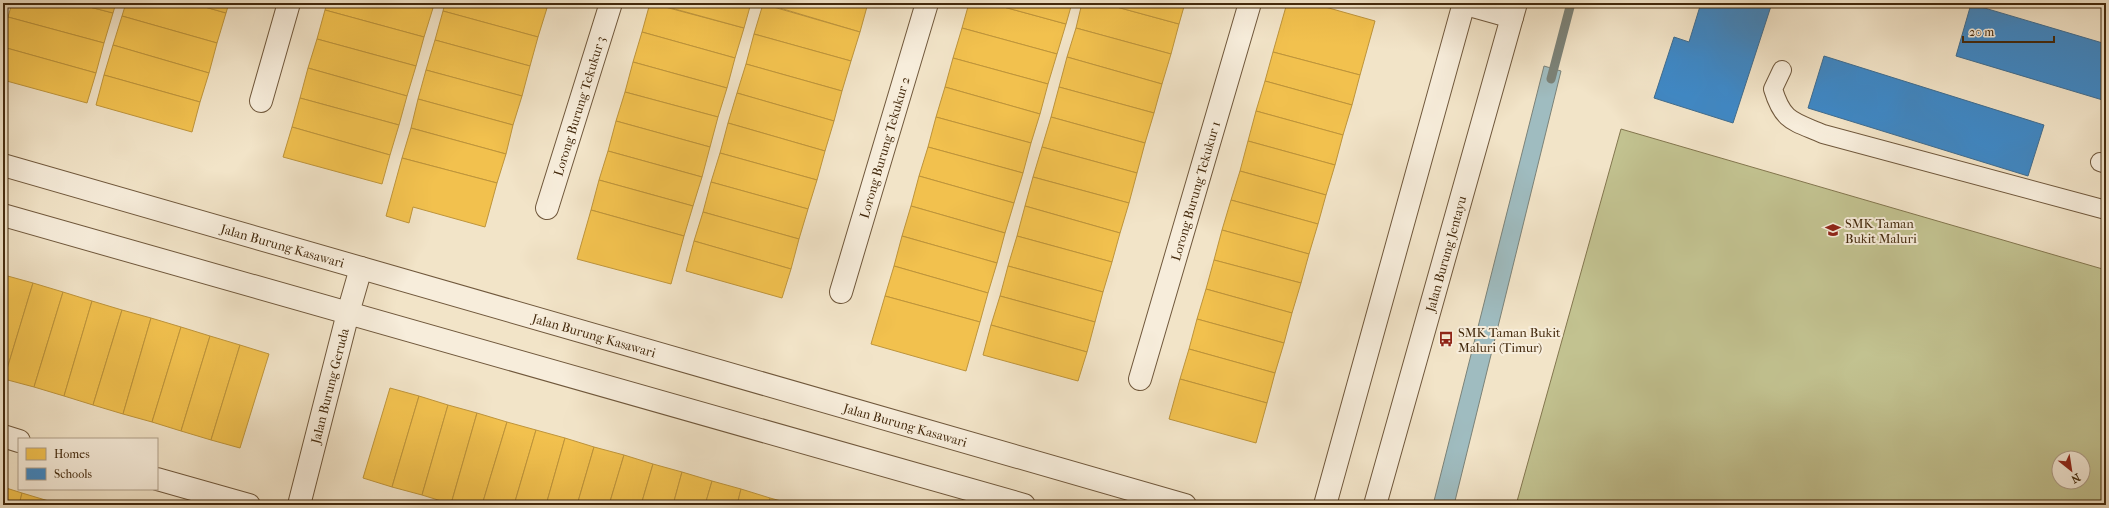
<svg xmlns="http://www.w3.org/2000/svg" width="2109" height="508" font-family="'IM FELL French Canon',serif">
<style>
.green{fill:#c2c290;stroke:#83764e;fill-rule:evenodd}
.water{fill:#9fbcc0;stroke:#7b8278}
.homes{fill:#f2c14e;stroke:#be943a}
.schools{fill:#3f88c5;stroke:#406c8e}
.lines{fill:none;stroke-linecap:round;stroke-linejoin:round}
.stream{stroke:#7b8278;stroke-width:9}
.service-casing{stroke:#70583c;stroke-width:20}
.minor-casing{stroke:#70583c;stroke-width:24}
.tertiary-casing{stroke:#70583c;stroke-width:24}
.service{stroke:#f7eddb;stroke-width:18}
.minor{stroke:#f7eddb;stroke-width:22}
.tertiary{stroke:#f7eddb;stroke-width:22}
.labels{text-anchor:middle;stroke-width:4;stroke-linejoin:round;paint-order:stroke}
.street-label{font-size:13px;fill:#442a0d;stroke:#f7eddb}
.poi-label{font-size:13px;fill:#442a0d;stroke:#f7eddb;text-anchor:start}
</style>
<rect width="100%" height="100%" fill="#f2e4c8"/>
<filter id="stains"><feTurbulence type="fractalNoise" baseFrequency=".005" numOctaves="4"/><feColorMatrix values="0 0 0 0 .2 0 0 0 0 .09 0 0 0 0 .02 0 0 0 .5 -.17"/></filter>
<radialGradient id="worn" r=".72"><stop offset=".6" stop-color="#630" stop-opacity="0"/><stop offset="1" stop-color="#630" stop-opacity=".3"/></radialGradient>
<path class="green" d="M1621 129 2106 270V505H1516ZM2059 458H2083V482H2059Z"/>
<polygon class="water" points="1544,66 1561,71 1454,505 1433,505"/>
<g class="homes">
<polygon points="12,3 74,3 113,13 104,43 8,17"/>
<polygon points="74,3 116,3 113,13"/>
<polygon points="126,3 191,3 226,13 217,43 122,16"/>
<polygon points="191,3 229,3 226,13"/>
<polygon points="327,3 416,3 433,8 424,37 325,10"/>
<polygon points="416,3 434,3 433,8"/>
<polygon points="445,3 529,3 547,8 538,37 443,11"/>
<polygon points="529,3 548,3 547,8"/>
<polygon points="650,3 744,28 735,58 642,32"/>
<polygon points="653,3 751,3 744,28"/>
<polygon points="763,3 868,3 860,32"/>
<polygon points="969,3 989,3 1066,24 1057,54 962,28"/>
<polygon points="989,3 1072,3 1066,24"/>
<polygon points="1082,3 1102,3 1179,24 1171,54 1076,28"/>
<polygon points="1102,3 1185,3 1179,24"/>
<polygon points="1287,3 1311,3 1375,21 1360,75 1273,52"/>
<polygon points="763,4 860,32 851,61 754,34"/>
<polygon points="325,10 424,37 416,66 317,39"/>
<polygon points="443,11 538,37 530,66 435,40"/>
<polygon points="122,16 217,43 209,73 113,45"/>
<polygon points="8,17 104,43 96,73 3,47 3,33"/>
<polygon points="962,28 1057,54 1048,84 953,58"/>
<polygon points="1076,28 1171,54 1162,84 1067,57"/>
<polygon points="642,32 735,58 727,88 633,62"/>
<polygon points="754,34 851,61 842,91 746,64"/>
<polygon points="317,39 416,66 407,96 308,68"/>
<polygon points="435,40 530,66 522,96 426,70"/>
<polygon points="113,45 209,73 200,102 104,75"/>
<polygon points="3,47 96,73 87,103 3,80"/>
<polygon points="1273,52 1360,75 1352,105 1265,81"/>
<polygon points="1067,57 1162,84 1154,113 1059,87"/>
<polygon points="953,58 1048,84 1040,114 945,87"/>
<polygon points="633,62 727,88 718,117 625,92"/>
<polygon points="746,64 842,91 834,121 737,93"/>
<polygon points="308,68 407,96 399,125 300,98"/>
<polygon points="426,70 522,96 513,125 418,99"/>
<polygon points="104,75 200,102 192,132 96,105"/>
<polygon points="1265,81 1352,105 1343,135 1256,111"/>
<polygon points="945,87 1040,114 1031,143 936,117"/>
<polygon points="1059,87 1154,113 1145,143 1051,117"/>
<polygon points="625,92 718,117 710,147 616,121"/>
<polygon points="737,93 834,121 825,151 728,123"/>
<polygon points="300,98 399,125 390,155 292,127"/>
<polygon points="418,99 513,125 506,154 411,128"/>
<polygon points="1256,111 1343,135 1335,165 1248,141"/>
<polygon points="936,117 1031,143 1023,173 928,147"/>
<polygon points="1051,117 1145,143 1137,173 1042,147"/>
<polygon points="616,121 710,147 702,177 608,151"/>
<polygon points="728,123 825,151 817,180 720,153"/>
<polygon points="292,127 390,155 382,184 283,157"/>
<polygon points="411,128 506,154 497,183 402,158"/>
<polygon points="1248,141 1335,165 1326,195 1240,171"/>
<polygon points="928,147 1023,173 1014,203 919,176"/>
<polygon points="1042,147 1137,173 1129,203 1033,177"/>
<polygon points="608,151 702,177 693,206 599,180"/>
<polygon points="720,153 817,180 808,209 711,182"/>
<polygon points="402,158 497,183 485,227 413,207 409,223 386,216"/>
<polygon points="1240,171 1326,195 1318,224 1231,200"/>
<polygon points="919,176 1014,203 1005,233 911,206"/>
<polygon points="1033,177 1129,203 1120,233 1025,206"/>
<polygon points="599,180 693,206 684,236 591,210"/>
<polygon points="711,182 808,209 799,239 703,212"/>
<polygon points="1231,200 1318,224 1309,254 1222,230"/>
<polygon points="911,206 1005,233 997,263 902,236"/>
<polygon points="1025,206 1120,233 1112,262 1017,236"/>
<polygon points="591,210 684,236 671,284 577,259"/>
<polygon points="703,212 799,239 791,269 694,241"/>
<polygon points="1222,230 1309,254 1301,283 1214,260"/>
<polygon points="902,236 997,263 988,293 894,266"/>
<polygon points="1017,236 1112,262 1103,292 1008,266"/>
<polygon points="694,241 791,269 782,298 686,271"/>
<polygon points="1214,260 1301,283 1292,313 1206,289"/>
<polygon points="894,266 988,293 980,322 885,296"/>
<polygon points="1008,266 1103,292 1095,322 1000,296"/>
<polygon points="4,275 33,283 4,379 3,378"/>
<polygon points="33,283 63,292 34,387 4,379"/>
<polygon points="1206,289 1292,313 1284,343 1197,319"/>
<polygon points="63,292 92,301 64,396 34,387"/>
<polygon points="885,296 980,322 966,371 871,344"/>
<polygon points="1000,296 1095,322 1087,352 991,325"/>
<polygon points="92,301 122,310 93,405 64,396"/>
<polygon points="122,310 151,318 123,414 93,405"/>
<polygon points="151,318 181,327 152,422 123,414"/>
<polygon points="1197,319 1284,343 1275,373 1189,349"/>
<polygon points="991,325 1087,352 1078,381 983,355"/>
<polygon points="181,327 210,336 181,431 152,422"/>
<polygon points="210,336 240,345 211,440 181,431"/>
<polygon points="240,345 269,354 240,448 211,440"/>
<polygon points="1189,349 1275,373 1267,403 1180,379"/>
<polygon points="1180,379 1267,403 1256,443 1169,419"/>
<polygon points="390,388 419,396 392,487 363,478"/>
<polygon points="419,396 448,405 422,495 392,487"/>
<polygon points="448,405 477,413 451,504 422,495"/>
<polygon points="477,413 507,422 482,505 456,505 451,504"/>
<polygon points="507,422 536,430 514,505 482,505"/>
<polygon points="536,430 565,438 546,505 514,505"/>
<polygon points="565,438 594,447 577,505 546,505"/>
<polygon points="594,447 624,455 609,505 577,505"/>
<polygon points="624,455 653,464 641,505 609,505"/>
<polygon points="653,464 682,472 673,505 641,505"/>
<polygon points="682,472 712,481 705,505 673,505"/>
<polygon points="712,481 741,489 737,505 705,505"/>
<polygon points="3,487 22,493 19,505 3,505"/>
<polygon points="741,489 770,498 768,505 737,505"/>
<polygon points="22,493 52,502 51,505 19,505"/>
<polygon points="770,498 796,505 768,505"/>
</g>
<g class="schools">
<polygon points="1701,3 1772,3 1733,123 1654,98 1674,37 1689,42"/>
<polygon points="1971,4 2106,44 2106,101 1956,56"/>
<polygon points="1824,56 2044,125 2028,176 1808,108"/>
</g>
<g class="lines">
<polyline class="stream" points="1551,79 1571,3"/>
<g class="service-casing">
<g id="service">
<path d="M1782 70 1773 89C1783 122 1793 121 1823 134L2106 210"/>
<polyline points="2100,162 2106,164"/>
</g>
</g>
<g class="minor-casing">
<g id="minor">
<polyline points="1462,3 1512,17"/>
<polyline points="261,101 289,3"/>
<path id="s1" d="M547 208 611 3"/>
<path id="s2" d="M841 292 927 3"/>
<path id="s3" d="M1140 379 1250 3"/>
<polyline points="3,436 19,441"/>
<polyline points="157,479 249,505"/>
<path id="s4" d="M299 505 348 313 361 268"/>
</g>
</g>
<g class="tertiary-casing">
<g id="tertiary">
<path id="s5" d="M3 165 1185 505"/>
<polyline points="3,215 1024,505"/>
<polyline points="1325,505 1464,3"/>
<path id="s6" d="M1375 505 1516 3"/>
</g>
</g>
<use href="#service" class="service"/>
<use href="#minor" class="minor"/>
<use href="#tertiary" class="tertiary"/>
</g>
<defs>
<g id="school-bare" transform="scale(1.2)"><path d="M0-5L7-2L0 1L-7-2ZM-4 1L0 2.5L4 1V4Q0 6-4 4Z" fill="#8f2418" stroke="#f7eddb" stroke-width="2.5" paint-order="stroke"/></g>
<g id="bus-bare" transform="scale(1.2)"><path d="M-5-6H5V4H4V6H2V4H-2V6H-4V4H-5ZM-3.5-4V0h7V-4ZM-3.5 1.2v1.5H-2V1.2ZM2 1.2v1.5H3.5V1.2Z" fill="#8f2418" stroke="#f7eddb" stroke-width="2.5" paint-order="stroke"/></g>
</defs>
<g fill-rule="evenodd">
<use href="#school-bare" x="1833" y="230"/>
<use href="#bus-bare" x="1446" y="339"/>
</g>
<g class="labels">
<g class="street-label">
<text dy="5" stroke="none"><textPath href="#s1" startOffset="107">Lorong Burung Tekukur 3</textPath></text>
<text dy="5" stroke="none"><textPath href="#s2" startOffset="151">Lorong Burung Tekukur 2</textPath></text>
<text dy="5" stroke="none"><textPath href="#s3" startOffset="196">Lorong Burung Tekukur 1</textPath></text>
<text dy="5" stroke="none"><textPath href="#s5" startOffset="291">Jalan Burung Kasawari</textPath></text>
<text dy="5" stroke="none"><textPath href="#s6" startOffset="261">Jalan Burung Jentayu</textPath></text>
<text dy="5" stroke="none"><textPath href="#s5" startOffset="615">Jalan Burung Kasawari</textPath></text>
<text dy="5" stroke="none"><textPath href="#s4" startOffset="123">Jalan Burung Geruda</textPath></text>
<text dy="5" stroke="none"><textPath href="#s5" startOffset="939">Jalan Burung Kasawari</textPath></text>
</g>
<g class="poi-label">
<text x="1845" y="228">SMK Taman<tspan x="1845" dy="15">Bukit Maluri</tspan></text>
<text x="1458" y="337">SMK Taman Bukit<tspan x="1458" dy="15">Maluri (Timur)</tspan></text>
</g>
</g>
<rect width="2109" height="508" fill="none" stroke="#f2e4c8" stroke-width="16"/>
<rect x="4" y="4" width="2101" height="500" fill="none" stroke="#442a0d" stroke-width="2"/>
<rect x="8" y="8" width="2093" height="492" fill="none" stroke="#442a0d"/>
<rect x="18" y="438" width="140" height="52" fill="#f7eddb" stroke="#af9f89"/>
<rect x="26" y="448" width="20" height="12" fill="#f2c14e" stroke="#af9f89"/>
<text x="54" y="458" font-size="12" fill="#442a0d">Homes</text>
<rect x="26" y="468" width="20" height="12" fill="#3f88c5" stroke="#af9f89"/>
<text x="54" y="478" font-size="12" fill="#442a0d">Schools</text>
<g transform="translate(2071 470) rotate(150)"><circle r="19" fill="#f7eddb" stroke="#af9f89"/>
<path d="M0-3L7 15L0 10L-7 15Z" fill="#8f2418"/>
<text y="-6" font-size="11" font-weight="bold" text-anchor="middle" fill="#442a0d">N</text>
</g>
<path d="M1963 36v6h91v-6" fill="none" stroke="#442a0d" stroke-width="2"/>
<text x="1969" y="36" font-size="12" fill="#442a0d" stroke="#f7eddb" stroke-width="3" paint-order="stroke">20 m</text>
<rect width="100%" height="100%" filter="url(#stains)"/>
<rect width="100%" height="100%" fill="url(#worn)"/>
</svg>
